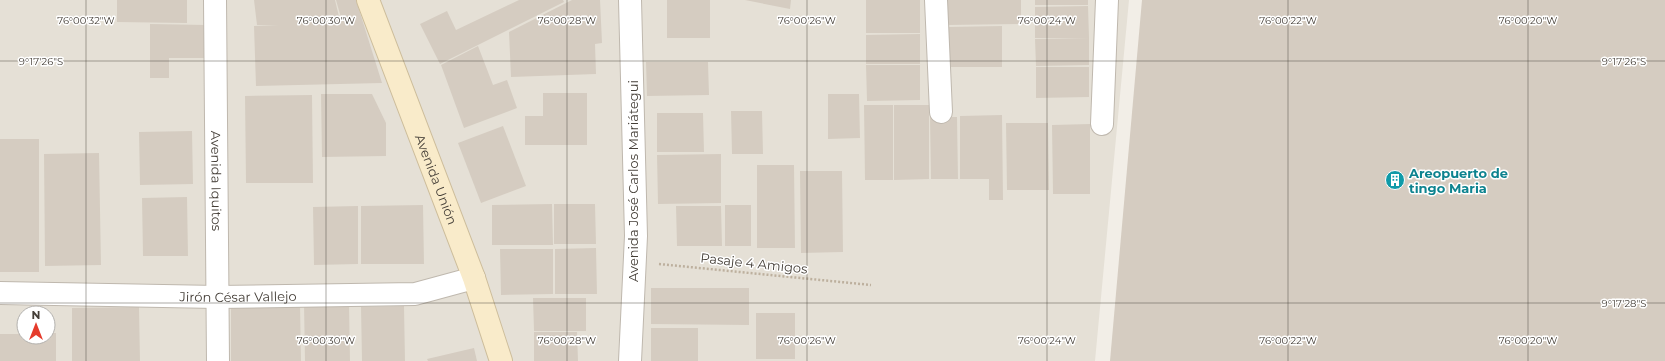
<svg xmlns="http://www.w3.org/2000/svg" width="1665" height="361" font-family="Montserrat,sans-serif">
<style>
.residential{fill:#e5e0d6;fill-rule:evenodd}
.building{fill:#d5ccc1}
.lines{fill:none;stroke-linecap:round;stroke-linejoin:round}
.minor-casing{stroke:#bfb8ae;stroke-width:24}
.secondary-casing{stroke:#cdbd9b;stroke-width:24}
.path{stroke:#bdb09e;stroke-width:2.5;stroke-dasharray:2 2;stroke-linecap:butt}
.minor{stroke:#fff;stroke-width:22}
.secondary{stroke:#f9ebca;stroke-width:22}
.ticks{fill:none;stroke:#443e37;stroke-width:1;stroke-opacity:0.45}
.labels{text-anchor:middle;stroke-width:3;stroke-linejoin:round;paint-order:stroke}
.culture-label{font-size:13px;font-weight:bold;fill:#0d838f;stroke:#fff;text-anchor:start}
.street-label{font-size:13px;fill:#443e37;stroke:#fff}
.ticks-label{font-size:10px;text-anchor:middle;fill:#443e37;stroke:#fff;stroke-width:3;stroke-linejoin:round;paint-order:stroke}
</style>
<rect width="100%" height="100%" fill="#f2eee7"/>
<path class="residential" d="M0 0H1129L1095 361H0ZM24 313H48V337H24Z"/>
<g class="building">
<polygon points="117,0 187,0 187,23 117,22"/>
<polygon points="254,0 335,0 340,21 342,21 336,0 356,0 382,83 256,86 254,26 278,25 257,25"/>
<polygon points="519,0 563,0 564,2 440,64 420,24 447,11 456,30"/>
<polygon points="572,0 600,0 602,43 595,44 596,74 511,77 509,32"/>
<rect x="667" y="0" width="43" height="38"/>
<polygon points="745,0 791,0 790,9"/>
<rect x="866" y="0" width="54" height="33"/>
<polygon points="947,0 1021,0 1021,24 947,25"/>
<rect x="1035" y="0" width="53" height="5"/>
<polygon points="1142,0 1665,0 1665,361 1110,361"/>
<polygon points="1088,6 1089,38 1035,38 1035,7"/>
<polygon points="150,24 206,25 206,58 169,58 169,78 150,78"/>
<polygon points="1002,26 1002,67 948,67 948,27"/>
<polygon points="920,34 920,64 866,64 866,35"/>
<polygon points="1089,38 1089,65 1036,66 1035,39"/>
<polygon points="478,46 493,85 507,80 517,108 464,128 441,65"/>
<polygon points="646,62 708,62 709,95 647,96"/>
<polygon points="866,65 920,65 920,100 867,101"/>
<polygon points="1036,67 1089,67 1089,97 1036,98"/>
<polygon points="543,93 587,93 587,145 525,145 525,116 543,116"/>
<polygon points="321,94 372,94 386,123 386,156 322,157"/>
<polygon points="828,94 859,94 860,138 828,139"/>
<polygon points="312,95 313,183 246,183 245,96"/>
<polygon points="864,105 893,105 893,180 865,180"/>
<polygon points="894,105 929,105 929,179 894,180"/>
<polygon points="731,111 762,111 763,154 732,154"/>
<polygon points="657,113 703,113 704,152 657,152"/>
<polygon points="1002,115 1003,200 989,200 989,179 960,179 960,116"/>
<polygon points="930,117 957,117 958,179 931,179"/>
<polygon points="1006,123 1048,123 1049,190 1007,190"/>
<polygon points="1090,124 1090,194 1053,194 1052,125"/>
<polygon points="503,126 526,186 481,203 458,143"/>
<polygon points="192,131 193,184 140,185 139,132"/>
<rect x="0" y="139" width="39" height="133"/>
<polygon points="99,153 101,265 45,266 44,154"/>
<polygon points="721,154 721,203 658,204 657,155"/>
<polygon points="757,165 794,165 795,248 757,248"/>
<polygon points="800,171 842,171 843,252 801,253"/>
<polygon points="187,197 188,256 143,256 142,198"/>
<polygon points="552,204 553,245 492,245 492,205"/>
<polygon points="554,204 595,204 596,244 554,244"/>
<polygon points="423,205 424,264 361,264 361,206"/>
<rect x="725" y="205" width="26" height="41"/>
<polygon points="358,206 358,264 314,265 313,207"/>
<polygon points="676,206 721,206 722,246 677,246"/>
<polygon points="596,248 597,294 555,294 555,249"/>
<polygon points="500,249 553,249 553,294 501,295"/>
<polygon points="651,288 749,288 749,325 651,324"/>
<polygon points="533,298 586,298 586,331 534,331"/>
<polygon points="349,303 350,361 305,361 304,304"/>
<polygon points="300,304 301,361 231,361 231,305"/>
<polygon points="404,306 405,361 362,361 361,307"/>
<polygon points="139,307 140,361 72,361 72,308"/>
<rect x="756" y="313" width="39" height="46"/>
<rect x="651" y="328" width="47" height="33"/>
<polygon points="534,332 577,332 578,361 534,361"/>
<polygon points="48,333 56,333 56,361 0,361 0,334 24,334 24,337 48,337"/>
<polygon points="474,348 477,361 428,361 427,359"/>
</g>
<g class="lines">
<g class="minor-casing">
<g id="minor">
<path id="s1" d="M215 0 218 361"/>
<polyline points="936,0 941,112"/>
<polyline points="1102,124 1107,0"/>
<path id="s2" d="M0 293 217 297 415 294 474 278"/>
<polyline points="630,361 636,236 630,0"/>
</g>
</g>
<g class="secondary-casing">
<g id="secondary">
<path id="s3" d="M368 0 474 278 501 361"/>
</g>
</g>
<polyline class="path" points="659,264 871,285"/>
<use href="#minor" class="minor"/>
<use href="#secondary" class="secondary"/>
</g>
<path class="ticks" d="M86 0V361M326 0V361M567 0V361M807 0V361M1047 0V361M1288 0V361M1528 0V361M0 61H1665M0 303H1665"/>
<defs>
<g id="building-disc" transform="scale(1)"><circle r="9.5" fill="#0f9aa8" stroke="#fff"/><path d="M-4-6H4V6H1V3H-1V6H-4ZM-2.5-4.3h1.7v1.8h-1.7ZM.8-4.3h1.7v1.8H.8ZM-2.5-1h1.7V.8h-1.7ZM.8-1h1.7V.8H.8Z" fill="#fff"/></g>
</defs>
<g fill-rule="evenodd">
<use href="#building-disc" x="1395" y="180"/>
</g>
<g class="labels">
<g class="culture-label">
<text x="1409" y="178">Areopuerto de<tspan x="1409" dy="15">tingo Maria</tspan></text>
</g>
<g class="street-label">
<text dy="5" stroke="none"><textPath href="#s3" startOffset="192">Avenida Unión</textPath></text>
<text dy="5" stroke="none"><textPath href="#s1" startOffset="181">Avenida Iquitos</textPath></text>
<text transform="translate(633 181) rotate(-90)" y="5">Avenida José Carlos Mariátegui</text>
<text transform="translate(754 263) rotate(6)" y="5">Pasaje 4 Amigos</text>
<text dy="5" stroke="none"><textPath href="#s2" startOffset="238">Jirón César Vallejo</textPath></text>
</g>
</g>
<g class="ticks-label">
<text x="86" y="24">76°00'32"W</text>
<text x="326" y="24">76°00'30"W</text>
<text x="567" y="24">76°00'28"W</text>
<text x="807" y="24">76°00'26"W</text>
<text x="1047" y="24">76°00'24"W</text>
<text x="1288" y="24">76°00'22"W</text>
<text x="1528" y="24">76°00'20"W</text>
<text x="41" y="65">9°17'26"S</text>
<text x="1624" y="65">9°17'26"S</text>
<text x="1624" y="307">9°17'28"S</text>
<text x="326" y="344">76°00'30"W</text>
<text x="567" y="344">76°00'28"W</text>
<text x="807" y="344">76°00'26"W</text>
<text x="1047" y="344">76°00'24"W</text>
<text x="1288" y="344">76°00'22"W</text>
<text x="1528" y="344">76°00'20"W</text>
</g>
<g transform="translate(36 325)"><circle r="19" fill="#ffffff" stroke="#b4b2af"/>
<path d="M0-3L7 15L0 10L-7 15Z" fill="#e53b2b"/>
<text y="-6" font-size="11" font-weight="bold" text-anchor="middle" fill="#443e37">N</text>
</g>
</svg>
